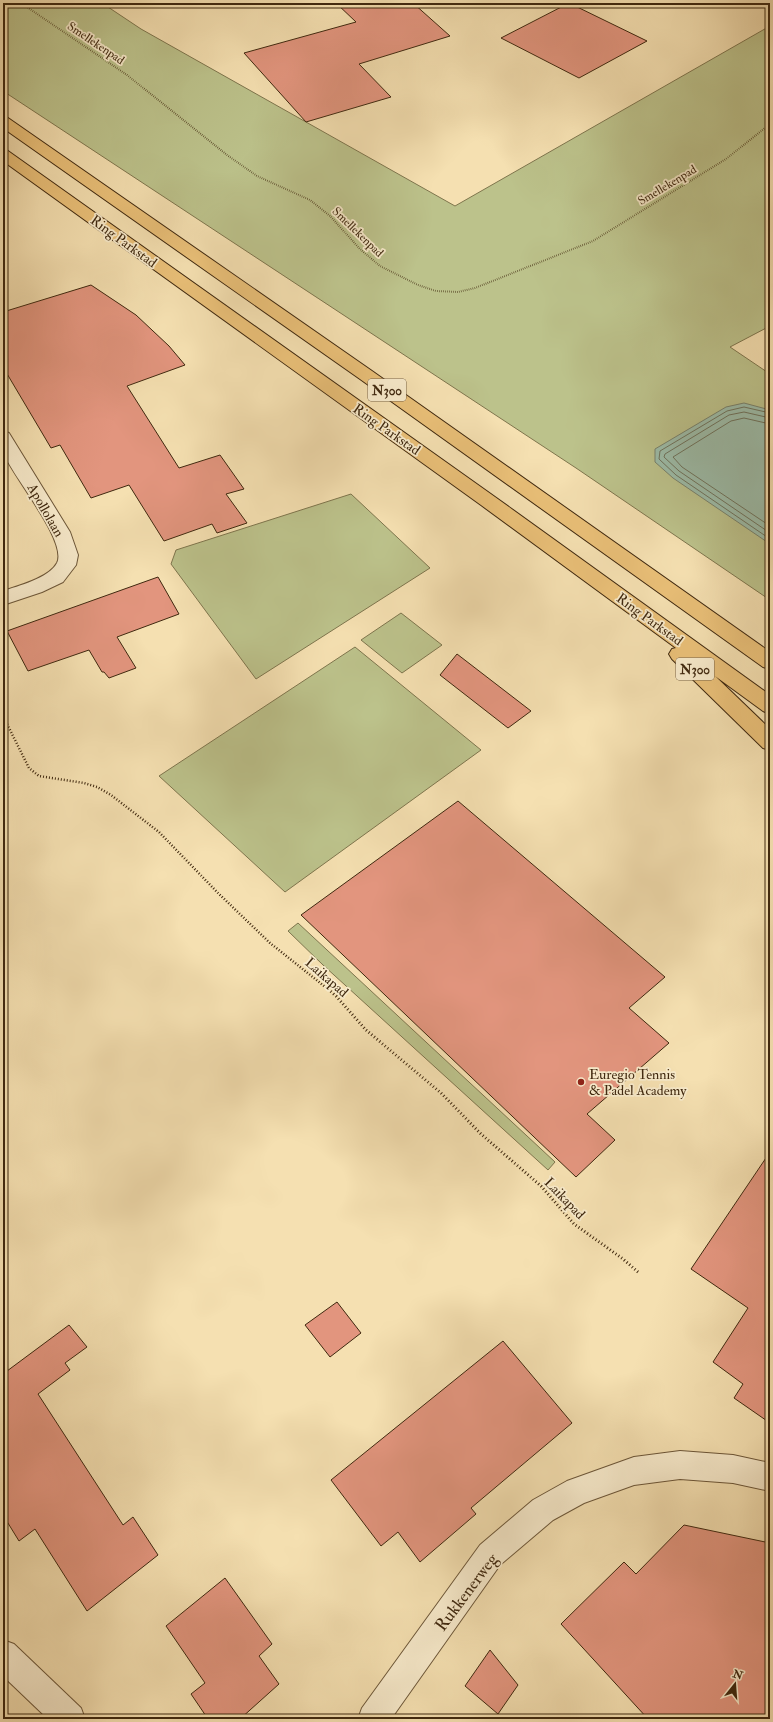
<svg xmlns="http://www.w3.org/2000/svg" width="773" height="1722" font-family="'IM FELL Double Pica',serif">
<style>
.green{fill:#bcc28b;stroke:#7e754d}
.water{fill:#9cbdaa;stroke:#77816c}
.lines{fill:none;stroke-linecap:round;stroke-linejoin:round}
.shore{stroke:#6e725c;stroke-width:1}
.building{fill:#e2957e;stroke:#3f280f}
.street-casing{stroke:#6c5638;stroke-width:2}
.highway-casing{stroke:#3f280f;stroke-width:2}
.path-far2{stroke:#3f280f;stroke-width:2;stroke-dasharray:0.5 1.5;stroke-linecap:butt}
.path-far1{stroke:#3f280f;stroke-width:2.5;stroke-dasharray:1 2;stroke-linecap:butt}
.path{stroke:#3f280f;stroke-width:3;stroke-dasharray:1 2.5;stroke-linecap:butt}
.street{fill:#f8ebcc;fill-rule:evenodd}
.highway{fill:#eac078;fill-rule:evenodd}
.poi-dot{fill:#8f2418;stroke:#f8ebcc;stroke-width:1.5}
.labels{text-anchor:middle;stroke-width:3.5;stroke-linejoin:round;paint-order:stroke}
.far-street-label{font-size:12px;fill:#3f280f;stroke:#f8ebcc}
.shield{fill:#f8ebcc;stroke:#766248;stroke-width:1}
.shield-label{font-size:13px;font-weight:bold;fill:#3f280f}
.street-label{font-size:14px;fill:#3f280f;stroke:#f8ebcc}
.poi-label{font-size:14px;fill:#3f280f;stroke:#f8ebcc;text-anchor:start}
.near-street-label{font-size:17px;fill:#3f280f;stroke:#f8ebcc}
</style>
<rect width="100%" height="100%" fill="#f5e0b1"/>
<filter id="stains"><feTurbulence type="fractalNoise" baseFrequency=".005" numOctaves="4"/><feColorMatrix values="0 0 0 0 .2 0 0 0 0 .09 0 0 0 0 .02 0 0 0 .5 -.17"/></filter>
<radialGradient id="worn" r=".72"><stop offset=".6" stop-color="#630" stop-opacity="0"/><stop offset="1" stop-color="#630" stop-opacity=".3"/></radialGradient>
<g class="green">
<polygon points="3,3 102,3 141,29 455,206 770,26 770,326 730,347 770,374 770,600 576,468 3,91"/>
<polygon points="351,494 430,568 256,679 171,564 176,550"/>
<polygon points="401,613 442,645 402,673 361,640"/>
<polygon points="355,647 481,750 285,892 159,776"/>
<polygon points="298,923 555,1162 548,1170 323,965 288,931"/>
</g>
<polygon class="water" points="744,403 770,410 770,544 673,478 655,462 655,449 726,407"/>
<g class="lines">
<g class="shore">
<polyline points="770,413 744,407 727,411 660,451 659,459 676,475 770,539"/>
<polyline points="770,418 744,412 729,415 665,454 664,457 679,471 770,533"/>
<polyline points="770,424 744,418 731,421 673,457 682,467 770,526"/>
</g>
</g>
<g class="building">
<polygon points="336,3 413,3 450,36 359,64 391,97 306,122 244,53 356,22"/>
<polygon points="569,3 647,41 579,78 501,38"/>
<polygon points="91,285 136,315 169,346 185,365 127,386 179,468 220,455 244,489 226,494 247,523 217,533 212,524 164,541 129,485 91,498 60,445 51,448 3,367 3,312"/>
<polygon points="158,577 179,614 117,637 136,668 109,678 104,672 102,672 89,650 28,671 7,631"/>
<polygon points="457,654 531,711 508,728 440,675"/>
<polygon points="458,801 665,977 629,1008 669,1043 587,1114 615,1140 576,1177 301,915"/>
<polygon points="770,1152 770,1423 734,1398 743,1384 713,1362 748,1308 691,1269"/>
<polygon points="337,1302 361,1333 330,1357 305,1325"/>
<polygon points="69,1325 87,1347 65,1363 70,1370 38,1394 123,1525 133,1517 158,1555 87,1611 35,1529 19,1541 3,1515 3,1374"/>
<polygon points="503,1341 572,1423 471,1508 476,1514 420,1562 398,1532 381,1546 331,1480"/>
<polygon points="684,1525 770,1543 770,1719 648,1719 561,1624 624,1562 636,1574"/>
<polygon points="225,1578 272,1644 259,1656 279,1684 240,1719 208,1719 191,1694 205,1683 166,1626"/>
<polygon points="490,1650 518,1685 498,1714 465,1686"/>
</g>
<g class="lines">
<g class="street-casing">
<g id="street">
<path d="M3 431 9 433 70 532 78 555 76 565 63 582 42 592 3 605V591C18 586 49 578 57 563 68 541 12 476 3 452 1 447 3 437 3 431Z"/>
<polygon points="680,1451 733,1455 770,1463 770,1491 733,1483 680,1479 634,1485 584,1503 553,1520 500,1565 391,1719 358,1719 362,1708 480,1545 533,1500 567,1481 634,1457"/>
<polygon points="3,1640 14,1644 81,1708 85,1719 48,1719 3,1676"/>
</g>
</g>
<g class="highway-casing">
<g id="highway">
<polygon points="3,117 8,118 372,371 770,652 770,669 763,667 360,379 3,128"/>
<polygon points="3,149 8,151 495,497 770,695 770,714 763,711 715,676 770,729 770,750 763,748 672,659 669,654 672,649 676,648 481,505 3,161"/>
</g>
</g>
<polyline class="path-far2" points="21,3 127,75 227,155 257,176 310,200 330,216 360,249 380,266 418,285 436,291 458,292 475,288 593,241 726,159 770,124"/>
<polyline class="path-far1" points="3,716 29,768 39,776 84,783 97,787 111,795 159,832 218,893 270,943 329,990"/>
<polyline class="path" points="328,989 336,996 366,1030 441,1093 481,1134 541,1186 574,1224 623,1259 638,1272"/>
<use href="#street" class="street"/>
<use href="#highway" class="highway"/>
</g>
<circle class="poi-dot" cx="581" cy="1082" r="4"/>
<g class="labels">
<g class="far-street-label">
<text transform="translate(96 43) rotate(34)" y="4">Smellekenpad</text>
<text transform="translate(667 185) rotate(-31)" y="4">Smellekenpad</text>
<text transform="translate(358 232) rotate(44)" y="4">Smellekenpad</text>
</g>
<g class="shield">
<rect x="368" y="379" width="38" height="22" rx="3"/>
<rect x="676" y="658" width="38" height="22" rx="3"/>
</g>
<g class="shield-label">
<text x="387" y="395">N300</text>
<text x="695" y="674">N300</text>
</g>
<g class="street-label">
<text transform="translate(124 241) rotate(36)" y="5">Ring Parkstad</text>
<text transform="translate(387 429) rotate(35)" y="5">Ring Parkstad</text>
<text transform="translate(46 510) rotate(60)" y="5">Apollolaan</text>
<text transform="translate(650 619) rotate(36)" y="5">Ring Parkstad</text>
<text transform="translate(327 977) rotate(41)" y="5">Laikapad</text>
<text transform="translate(565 1198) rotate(46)" y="5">Laikapad</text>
</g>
<g class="poi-label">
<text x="589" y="1079">Euregio Tennis<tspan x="589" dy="16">&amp; Padel Academy</tspan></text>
</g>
<g class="near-street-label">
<text transform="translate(466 1592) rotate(-53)" y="6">Rukkenerweg</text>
</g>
</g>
<rect width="773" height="1722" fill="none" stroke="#f5e0b1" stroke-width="16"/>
<rect x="4" y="4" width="765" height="1714" fill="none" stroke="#3f280f" stroke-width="2"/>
<rect x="8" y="8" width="757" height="1706" fill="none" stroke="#3f280f"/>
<g transform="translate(735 1684) rotate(17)" stroke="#f8ebcc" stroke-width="3" paint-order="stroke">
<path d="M0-3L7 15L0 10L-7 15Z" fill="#3f280f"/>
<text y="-6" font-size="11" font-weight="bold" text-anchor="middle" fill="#3f280f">N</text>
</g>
<rect width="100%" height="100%" filter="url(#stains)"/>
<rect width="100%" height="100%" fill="url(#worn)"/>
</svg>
